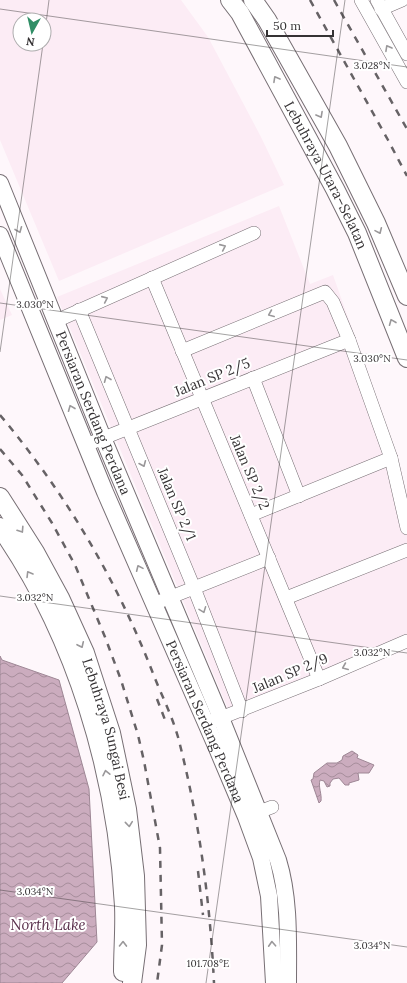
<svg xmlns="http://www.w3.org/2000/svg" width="407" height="983" font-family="Lora,serif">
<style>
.built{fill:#fcecf5;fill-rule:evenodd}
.water{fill:url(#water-waves);stroke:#9e8795}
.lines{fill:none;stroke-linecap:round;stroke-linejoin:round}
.minor-casing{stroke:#776f74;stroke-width:14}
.major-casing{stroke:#776f74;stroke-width:18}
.highway-casing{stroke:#776f74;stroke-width:20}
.minor{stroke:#fff;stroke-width:13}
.major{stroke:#fff;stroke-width:16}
.highway{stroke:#fff;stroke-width:18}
.rail{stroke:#666265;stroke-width:2.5;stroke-dasharray:7 7;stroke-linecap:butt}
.oneway{stroke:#9a989a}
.ticks{fill:none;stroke:#353234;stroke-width:1;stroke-opacity:0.45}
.labels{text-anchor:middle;stroke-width:4;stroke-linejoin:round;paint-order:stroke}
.street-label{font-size:14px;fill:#353234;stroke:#fff}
.water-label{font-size:15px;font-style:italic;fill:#5a304c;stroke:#fff}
.ticks-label{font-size:10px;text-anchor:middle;fill:#353234;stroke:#fff;stroke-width:4;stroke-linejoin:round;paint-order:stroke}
</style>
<defs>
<pattern id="water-waves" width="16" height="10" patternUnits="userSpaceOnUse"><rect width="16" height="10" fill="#cbacbe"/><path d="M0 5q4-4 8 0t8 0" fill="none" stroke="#a68d9b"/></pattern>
</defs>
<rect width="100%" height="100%" fill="#fef7fb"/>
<g class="built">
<path d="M0 0H181L208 37 261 137 284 185 59 281 0 140ZM20 20H44V44H20Z"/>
<polygon points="279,206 310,284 333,275 399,462 407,496 407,646 233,721 57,297"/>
<polygon points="0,289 12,315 0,320"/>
</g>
<g class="water">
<polygon points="0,656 2,660 59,680 89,789 97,942 62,983 0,983"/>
<path d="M352 751 358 755 357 758 374 765 369 773H358L359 780 349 783V785H345L339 778 333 779 330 783V786L327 787 324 781 320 780C318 787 322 794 321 801L319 803 311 780 313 779 314 773 327 763H337L342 760 343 756Z"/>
</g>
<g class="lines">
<g class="minor-casing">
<g id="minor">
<polyline points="361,0 407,82"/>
<polyline points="377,0 407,54"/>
<polyline points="381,9 402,0"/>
<polyline points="152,278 319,679"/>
<polyline points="79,310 194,588 242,711"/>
<polyline points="56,321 254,233"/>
<polyline points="182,351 325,292 333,302 349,340 391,458 407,528"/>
<polyline points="253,378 299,496"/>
<polyline points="86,445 349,340"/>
<polyline points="251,515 391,458"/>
<polyline points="286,598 407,550"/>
<polyline points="161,601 269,558"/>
<polyline points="213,721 319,679 407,641"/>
<polyline points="251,815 272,807"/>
</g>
</g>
<g class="major-casing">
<g id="major">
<path id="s1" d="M0 183 103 438 221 718 278 860C290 899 288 942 288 983"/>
<path id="s2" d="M0 235 105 492 216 746 246 817 261 858 269 896 274 983"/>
</g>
</g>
<g class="highway-casing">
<g id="highway">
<path id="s3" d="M230 0 240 13 335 189 357 233 407 358"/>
<polyline points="253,0 267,20 338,146 376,223 407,296"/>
<path id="s4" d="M0 497 35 552 60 598 85 653 111 733 127 809 135 876 137 945 132 983"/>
<path d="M0 527C76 636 117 773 124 906 125 928 123 950 123 972"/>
</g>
</g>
<use href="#minor" class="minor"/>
<use href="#major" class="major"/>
<use href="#highway" class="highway"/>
<g class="rail">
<polyline points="310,0 388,140 407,176"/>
<polyline points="334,0 407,129"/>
<path d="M0 415C66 494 117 580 154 676 162 696 172 716 178 737 199 818 210 900 214 983"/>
<polyline points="0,449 22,475 52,523 75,565 105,637 121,680 138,735 144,761 160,848 162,945 157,983"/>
<polyline points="157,699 167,725"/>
<polyline points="198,871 203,915"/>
</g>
</g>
<defs><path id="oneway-chevron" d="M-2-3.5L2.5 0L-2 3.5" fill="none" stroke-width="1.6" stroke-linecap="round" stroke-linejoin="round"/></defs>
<g class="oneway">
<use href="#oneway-chevron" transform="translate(388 48) rotate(-119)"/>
<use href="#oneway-chevron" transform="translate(276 79) rotate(-119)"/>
<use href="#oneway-chevron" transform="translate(320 115) rotate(61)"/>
<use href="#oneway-chevron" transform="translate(19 230) rotate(68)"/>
<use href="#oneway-chevron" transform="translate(379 231) rotate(66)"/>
<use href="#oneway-chevron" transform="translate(223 247) rotate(-24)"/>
<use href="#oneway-chevron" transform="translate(105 299) rotate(-24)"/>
<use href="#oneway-chevron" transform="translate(271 314) rotate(157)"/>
<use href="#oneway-chevron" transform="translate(392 322) rotate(-112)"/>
<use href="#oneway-chevron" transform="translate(107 379) rotate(-112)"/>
<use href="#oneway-chevron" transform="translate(71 408) rotate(-112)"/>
<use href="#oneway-chevron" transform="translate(143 464) rotate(67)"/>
<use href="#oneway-chevron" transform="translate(21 530) rotate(57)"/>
<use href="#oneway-chevron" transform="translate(139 568) rotate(-114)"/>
<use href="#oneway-chevron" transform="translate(29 574) rotate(-121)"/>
<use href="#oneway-chevron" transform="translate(203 610) rotate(69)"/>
<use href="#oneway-chevron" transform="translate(81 645) rotate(65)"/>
<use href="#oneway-chevron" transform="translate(345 667) rotate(157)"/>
<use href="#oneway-chevron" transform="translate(106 773) rotate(-102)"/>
<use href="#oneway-chevron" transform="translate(129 824) rotate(84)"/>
<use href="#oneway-chevron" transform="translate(123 944) rotate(-89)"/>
<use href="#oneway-chevron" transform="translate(272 944) rotate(-93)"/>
</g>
<path class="ticks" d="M0 9 407 67M44 39 49 0M0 303 407 360M0 352 43 44M0 596 407 653M0 890 407 947M206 983 345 0"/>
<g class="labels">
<g class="street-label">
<text dy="5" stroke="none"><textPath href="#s3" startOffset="200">Lebuhraya Utara–Selatan</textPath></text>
<text transform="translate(212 377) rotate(-22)" y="5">Jalan SP 2/5</text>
<text dy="5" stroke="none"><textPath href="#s1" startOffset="248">Persiaran Serdang Perdana</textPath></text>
<text transform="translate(250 472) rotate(67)" y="5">Jalan SP 2/2</text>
<text transform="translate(177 504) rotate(67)" y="5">Jalan SP 2/1</text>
<text transform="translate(290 673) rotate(-23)" y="5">Jalan SP 2/9</text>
<text dy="5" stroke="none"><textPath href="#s2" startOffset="528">Persiaran Serdang Perdana</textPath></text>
<text dy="5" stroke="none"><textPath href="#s4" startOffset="257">Lebuhraya Sungai Besi</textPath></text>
</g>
<g class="water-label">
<text x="48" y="930">North Lake</text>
</g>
</g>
<g class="ticks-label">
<text x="372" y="69">3.028°N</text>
<text x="35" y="308">3.030°N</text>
<text x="372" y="362">3.030°N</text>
<text x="35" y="601">3.032°N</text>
<text x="372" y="656">3.032°N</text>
<text x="35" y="895">3.034°N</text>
<text x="372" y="949">3.034°N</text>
<text x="208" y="967">101.708°E</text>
</g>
<g transform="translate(32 32) rotate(188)"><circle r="19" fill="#ffffff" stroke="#aeadae"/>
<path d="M0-3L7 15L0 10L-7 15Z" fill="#308e66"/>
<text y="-6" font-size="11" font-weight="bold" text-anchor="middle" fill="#353234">N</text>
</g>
<path d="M267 30v6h66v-6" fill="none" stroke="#353234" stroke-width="2"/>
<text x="273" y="30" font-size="12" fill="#353234" stroke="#ffffff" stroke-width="3" paint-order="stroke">50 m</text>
</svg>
